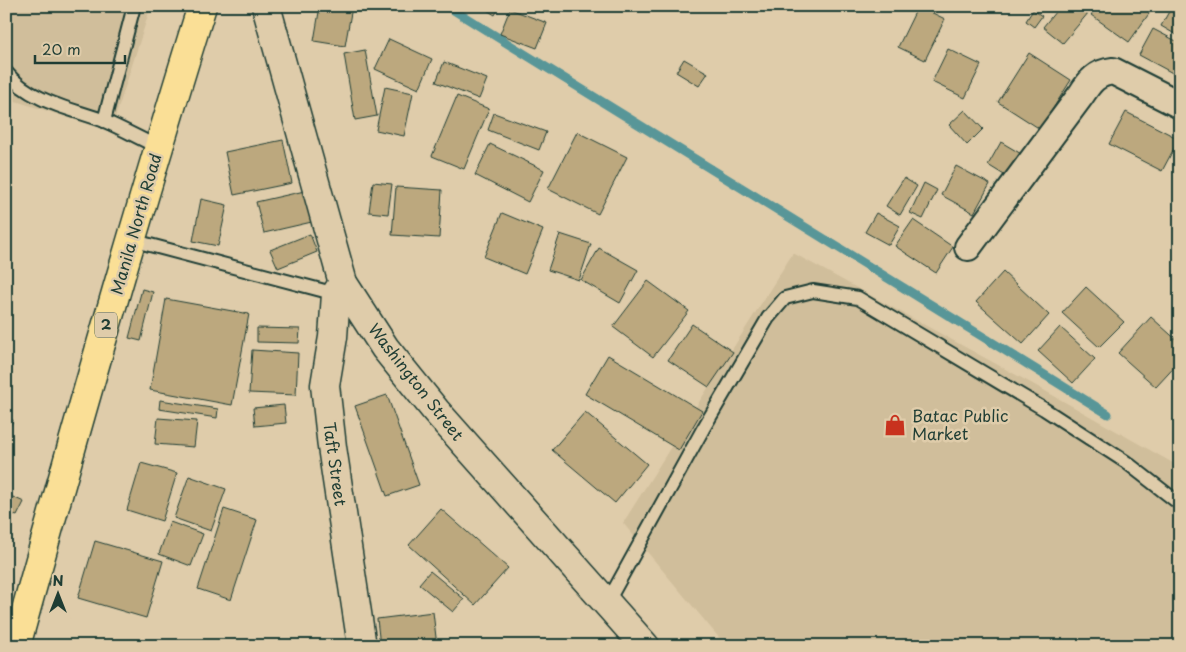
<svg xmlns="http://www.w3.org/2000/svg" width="1186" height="652" font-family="'Playpen Sans',sans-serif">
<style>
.built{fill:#d0be9b}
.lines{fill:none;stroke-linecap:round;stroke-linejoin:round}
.stream{stroke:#599698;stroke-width:9}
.building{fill:#bca87e;stroke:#1f3d34}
.lane-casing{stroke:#1f3d34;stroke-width:16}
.street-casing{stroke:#1f3d34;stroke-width:30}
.secondary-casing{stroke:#1f3d34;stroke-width:31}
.highway-casing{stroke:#1f3d34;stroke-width:31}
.lane{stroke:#dfccaa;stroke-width:12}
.street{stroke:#dfccaa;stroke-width:26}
.secondary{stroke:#dfccaa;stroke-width:28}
.highway{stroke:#fadf96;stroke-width:28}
.labels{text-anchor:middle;stroke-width:5;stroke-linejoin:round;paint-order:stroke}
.shield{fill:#dfccaa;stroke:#596857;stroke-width:1}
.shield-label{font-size:15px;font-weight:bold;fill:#1f3d34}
.street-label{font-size:16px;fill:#1f3d34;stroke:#dfccaa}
.poi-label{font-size:16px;fill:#1f3d34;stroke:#dfccaa;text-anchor:start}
</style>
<rect width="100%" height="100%" fill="#dfccaa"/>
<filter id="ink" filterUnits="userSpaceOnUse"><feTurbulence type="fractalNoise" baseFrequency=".02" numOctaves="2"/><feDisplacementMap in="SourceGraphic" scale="10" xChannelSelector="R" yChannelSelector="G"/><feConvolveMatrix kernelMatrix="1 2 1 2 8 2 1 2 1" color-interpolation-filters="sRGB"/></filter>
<g filter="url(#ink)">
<g class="built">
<polygon points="6,6 151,6 111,131 6,98"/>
<polygon points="793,253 1031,383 1180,467 1180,646 726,646 623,523"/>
</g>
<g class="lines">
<polyline class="stream" points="447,6 1108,414"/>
</g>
<g class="building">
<polygon points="320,6 352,7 345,46 314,41"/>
<polygon points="480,6 500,6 495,15"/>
<polygon points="918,6 945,19 925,60 898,47"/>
<polygon points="1060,6 1094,6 1063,43 1043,27"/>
<polygon points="1097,6 1151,6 1153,8 1129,42 1091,15"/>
<polygon points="1172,6 1180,6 1180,37 1161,26"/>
<polygon points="510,9 547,23 537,48 500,34"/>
<polygon points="1033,10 1042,16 1034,27 1026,21"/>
<polygon points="1153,29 1180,43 1180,77 1139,55"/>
<polygon points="389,39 432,59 419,89 375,69"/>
<polygon points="948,49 981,65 965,98 932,82"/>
<polygon points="365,50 377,116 355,120 344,54"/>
<polygon points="1029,53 1071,80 1040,129 998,102"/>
<polygon points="684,59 708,73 699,86 676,72"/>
<polygon points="444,62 487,79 479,99 436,82"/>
<polygon points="385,87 413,93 404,136 376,130"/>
<polygon points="457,96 489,109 464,169 432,156"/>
<polygon points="965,110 983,129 967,145 949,125"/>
<polygon points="1126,112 1179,139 1162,171 1109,144"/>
<polygon points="494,113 546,132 539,150 488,130"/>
<polygon points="577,132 627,157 598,214 548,189"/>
<polygon points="283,140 292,183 234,195 225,152"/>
<polygon points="1001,142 1023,155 1009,178 988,165"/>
<polygon points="490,144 544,170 528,202 475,175"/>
<polygon points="956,166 990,184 974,213 941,195"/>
<polygon points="904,178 917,186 900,215 886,206"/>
<polygon points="373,182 392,184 388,214 369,212"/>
<polygon points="924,183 937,190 923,219 910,213"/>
<polygon points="396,187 442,190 439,238 392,235"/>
<polygon points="309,190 316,221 264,233 256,202"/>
<polygon points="201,199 227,205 218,246 193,241"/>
<polygon points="502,213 543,230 525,274 484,257"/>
<polygon points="876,213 900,226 889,245 865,232"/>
<polygon points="913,220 953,247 936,273 895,246"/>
<polygon points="310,234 317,252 278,268 270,250"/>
<polygon points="560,234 591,244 579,280 548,270"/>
<polygon points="599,248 638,270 620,303 581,280"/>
<polygon points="1003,272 1049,315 1023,344 976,302"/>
<polygon points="648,281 689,311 653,357 613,327"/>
<polygon points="1086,287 1124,322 1099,347 1062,313"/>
<polygon points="142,289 153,292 141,341 129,338"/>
<polygon points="166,299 249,314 232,405 150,390"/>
<polygon points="1151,317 1180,343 1180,361 1156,387 1118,353"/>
<polygon points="692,324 733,352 709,387 668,360"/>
<polygon points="1060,327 1095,359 1073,383 1038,351"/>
<polygon points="257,328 300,329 299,343 257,342"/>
<polygon points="252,350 298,353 296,395 249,393"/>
<polygon points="608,355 702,411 679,450 585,394"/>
<polygon points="387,395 419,485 387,496 355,406"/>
<polygon points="160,400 218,409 217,418 159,409"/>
<polygon points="284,405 286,423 255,426 253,408"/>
<polygon points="585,412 647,464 615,503 552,450"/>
<polygon points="6,417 13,420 6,437"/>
<polygon points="158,418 197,421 194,447 155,444"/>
<polygon points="141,463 177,473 162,521 127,510"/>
<polygon points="189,476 226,489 211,531 174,518"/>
<polygon points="6,494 24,502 17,516 6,511"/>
<polygon points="224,509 257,520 231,600 198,589"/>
<polygon points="441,509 508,568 475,605 409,545"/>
<polygon points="170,522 203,534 191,566 159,554"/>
<polygon points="95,541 163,561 146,618 78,598"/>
<polygon points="430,571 464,599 453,612 419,584"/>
<polygon points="433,612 437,646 380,646 377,619"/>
</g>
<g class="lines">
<g class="lane-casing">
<g id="lane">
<path d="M6 72C30 101 68 108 102 120 121 128 139 138 158 147"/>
<polyline points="104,121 134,6"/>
<polyline points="131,240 336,294"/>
<polyline points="607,603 703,429 768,318 785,298 813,291 858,298 1044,409 1126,462 1180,504"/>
</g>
</g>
<g class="street-casing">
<path id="street" d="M968 247 1081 95C1090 81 1096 73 1113 71L1180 105"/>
</g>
<g class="secondary-casing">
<g id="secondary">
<polyline points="266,6 343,283 385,348 436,411 645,646"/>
<polyline points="343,283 336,294 333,337 325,385 332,447 362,646"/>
</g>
</g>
<g class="highway-casing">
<path id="highway" d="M16 646C75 432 136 218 202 6"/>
</g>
<use href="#lane" class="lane"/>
<use href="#street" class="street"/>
<use href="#secondary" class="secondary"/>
<use href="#highway" class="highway"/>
</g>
</g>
<defs>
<g id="shop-bare" transform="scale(1.725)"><path d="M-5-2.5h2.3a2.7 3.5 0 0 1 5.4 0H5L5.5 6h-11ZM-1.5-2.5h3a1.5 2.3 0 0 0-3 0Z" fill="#c8321e" stroke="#dfccaa" stroke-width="2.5" paint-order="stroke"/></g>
</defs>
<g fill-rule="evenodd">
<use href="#shop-bare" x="895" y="425"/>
</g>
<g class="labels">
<rect class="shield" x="95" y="312.5" width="22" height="25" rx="4"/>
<g class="shield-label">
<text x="106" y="330">2</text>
</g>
<g class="street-label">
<text transform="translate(136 224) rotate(-74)" y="6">Manila North Road</text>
<text transform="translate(416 382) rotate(52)" y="6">Washington Street</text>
<text transform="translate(335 464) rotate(82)" y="6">Taft Street</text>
</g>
<g class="poi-label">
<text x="912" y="422">Batac Public<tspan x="912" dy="18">Market</tspan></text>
</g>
</g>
<rect width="1186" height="652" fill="none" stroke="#dfccaa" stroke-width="25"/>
<rect x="12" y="12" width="1161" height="627" fill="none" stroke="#1f3d34" stroke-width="2" filter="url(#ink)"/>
<g transform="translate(58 594)" stroke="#dfccaa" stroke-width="4" paint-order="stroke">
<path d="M0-4L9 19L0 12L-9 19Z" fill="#1f3d34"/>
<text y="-8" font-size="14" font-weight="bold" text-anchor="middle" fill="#1f3d34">N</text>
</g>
<path d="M35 55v8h90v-8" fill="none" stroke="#1f3d34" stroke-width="2.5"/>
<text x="42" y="55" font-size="15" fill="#1f3d34" stroke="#dfccaa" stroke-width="4" paint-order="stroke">20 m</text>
</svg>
